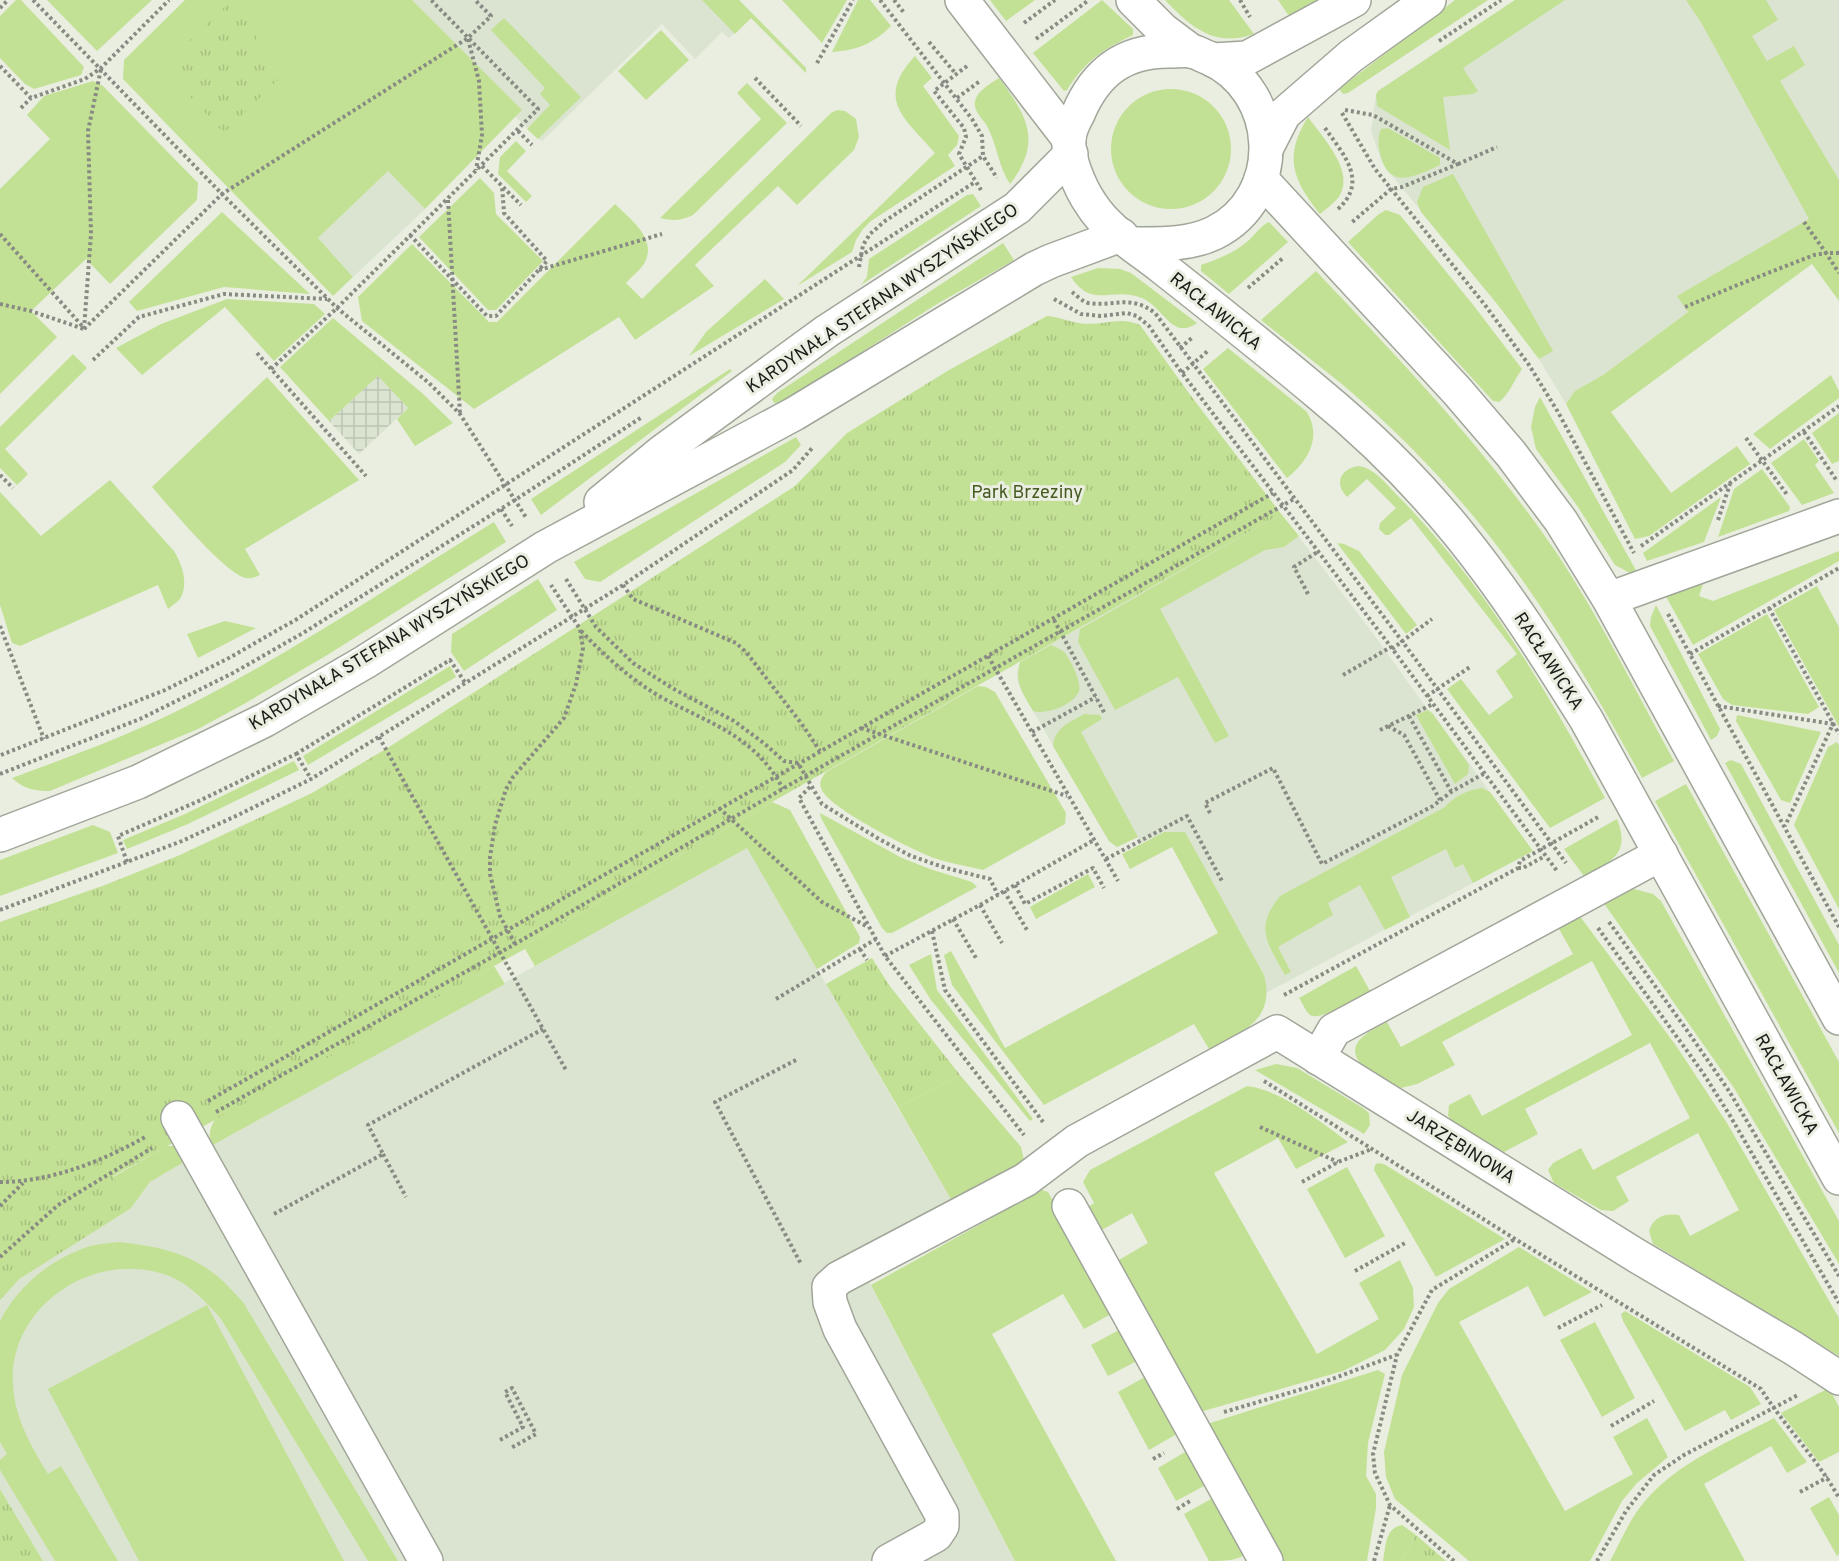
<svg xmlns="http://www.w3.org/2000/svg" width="1839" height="1561" font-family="Overpass,sans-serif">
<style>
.built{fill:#dbe4d0}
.industrial{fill:url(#industrial-grid)}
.grass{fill:#c3e194}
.park{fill:url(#park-tufts)}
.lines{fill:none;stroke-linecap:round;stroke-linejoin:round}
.minor-casing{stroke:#a1a69a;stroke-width:36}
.path{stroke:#888b83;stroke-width:4;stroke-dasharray:3 3;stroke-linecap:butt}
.minor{stroke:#fff;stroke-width:33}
.labels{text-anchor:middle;stroke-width:6;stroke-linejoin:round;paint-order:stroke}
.street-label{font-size:18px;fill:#191b17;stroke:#e9eee1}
.park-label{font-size:18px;fill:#455920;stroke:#e9eee1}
</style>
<defs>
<pattern id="industrial-grid" width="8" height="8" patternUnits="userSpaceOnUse" patternTransform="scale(1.5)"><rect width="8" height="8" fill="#dbe4d0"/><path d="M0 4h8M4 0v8" fill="none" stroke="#bbc3b2"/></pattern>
<pattern id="park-tufts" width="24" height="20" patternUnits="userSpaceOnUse" patternTransform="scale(1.5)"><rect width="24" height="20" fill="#c3e194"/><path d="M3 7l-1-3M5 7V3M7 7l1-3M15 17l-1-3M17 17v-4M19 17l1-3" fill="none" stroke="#a7c07f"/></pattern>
</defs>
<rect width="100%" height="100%" fill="#e9eee1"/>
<g class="built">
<polygon points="412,0 739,0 806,68 806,73 751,18 729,38 722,32 695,59 662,24 542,141 538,139 516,117 521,110"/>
<polygon points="1515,0 1839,0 1839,225 1677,296 1689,311 1603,375 1575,391 1566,404 1539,359 1498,305 1390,173 1382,162 1371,131 1376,95 1378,91"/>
<polygon points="388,171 425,209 353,277 318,238"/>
<polygon points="1282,515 1372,632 1428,710 1433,714 1533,851 1266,993 1264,975 1185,833 1164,832 1141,843 1138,837 1117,847 1109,841 1033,711 1018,683 1017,674 1020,662 1270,520"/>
<polygon points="747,848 953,1203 855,1255 1015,1561 43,1561 0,1489 0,1300 19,1279 131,1208 150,1182 211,1146"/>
</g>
<polygon class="industrial" points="378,376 408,408 359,454 329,421"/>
<g class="grass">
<polygon points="16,0 21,0 84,67 81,75 34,89 25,84 0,58 0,16"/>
<polygon points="47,0 152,0 97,51"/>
<polygon points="185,0 412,0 522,110 425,209 388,171 318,238 353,277 333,296 123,79 124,60"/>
<polygon points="702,0 739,0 806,68 806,73 751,18 735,34"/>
<polygon points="782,0 847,0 822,43"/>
<path d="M858 0H870L891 26C873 44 857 50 832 52Z"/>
<polygon points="990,0 1035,0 1006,21"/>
<path d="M1102 0 1133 29V35C1102 50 1085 61 1067 90L1064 91 1033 53Z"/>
<path d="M1165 0H1229L1254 34C1214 48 1191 27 1165 0Z"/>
<polygon points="1278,0 1317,0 1289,16"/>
<polygon points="1455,0 1488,0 1348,93 1343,94 1339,89"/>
<polygon points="1515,0 1565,0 1463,68 1478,91 1473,94 1443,97 1450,150 1377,106 1376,95 1378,91"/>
<polygon points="1686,0 1766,0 1778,20 1752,36 1767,61 1794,46 1805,65 1780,81 1839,180 1839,301 1812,264 1611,412 1671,493 1737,446 1750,464 1649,536 1635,539 1566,404 1575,391 1603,375 1688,312 1677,296 1809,219 1702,24"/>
<polygon points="504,18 581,97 538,139 527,129 550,105 540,94 545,88 491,30"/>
<polygon points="661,30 689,60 646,100 618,71"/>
<path d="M915 56 932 78 923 86 959 136 957 145 948 155 955 166 871 221 863 229 856 240 852 252 797 286 935 153C906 119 874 100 915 56Z"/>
<path d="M999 78C1027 116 1043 141 1010 184 998 166 997 144 987 126 982 118 973 111 975 101 978 90 990 84 999 78Z"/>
<polygon points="93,81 103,86 198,183 197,200 110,284 86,259 31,311 57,337 0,394 0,189 50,139 27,115 44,96"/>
<path d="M747 83 787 123 693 215C681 221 672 221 660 218L761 119 737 93Z"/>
<circle cx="1171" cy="149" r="60"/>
<path d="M838 110 845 111 856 119 859 137 854 150 797 205 778 186 695 265 714 286 635 340 619 317 474 409 362 321 358 297 412 244 489 322H497L615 204C630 219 657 238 645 262 641 270 631 277 626 283L642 299 832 112Z"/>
<path d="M1308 117C1323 138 1357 173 1338 198 1333 204 1326 209 1320 214 1293 180 1283 157 1308 117Z"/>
<path d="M1388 128 1440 158V165C1418 175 1390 191 1381 157 1378 146 1377 139 1381 129Z"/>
<polygon points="516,141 526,151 507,171 532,196 526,202 498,174 500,157"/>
<polygon points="1453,174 1553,351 1539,359 1498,305 1421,212 1417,202 1423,187"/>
<polygon points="480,178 494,193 496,214 543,261 496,310 488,310 419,237"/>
<polygon points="973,194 981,206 861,285 867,277 869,259 967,195"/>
<path d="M1386 210 1400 215 1474 306 1522 369C1515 379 1508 396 1499 402L1493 401 1348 242 1379 214Z"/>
<polygon points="222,212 310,294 224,287 137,311 129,302"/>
<path d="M1269 222 1288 242 1229 294 1201 271V265C1218 259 1234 253 1248 241 1255 235 1261 225 1269 222Z"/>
<polygon points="1003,243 1014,260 937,304 784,402 774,403 772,399 777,393"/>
<path d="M1098 268 1120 269 1131 273 1197 323C1171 342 1163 304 1139 297 1110 287 1092 309 1071 277Z"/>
<path d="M1316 271C1401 361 1488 451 1558 555 1601 620 1636 692 1674 761L1642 778C1595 692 1546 606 1483 528 1442 477 1394 428 1343 385 1316 363 1288 342 1261 320Z"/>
<polygon points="765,279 784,299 689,356 706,332"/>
<polygon points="227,299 314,304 325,314 274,361 225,307 142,375 116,348 161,324"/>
<polygon points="333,318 422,393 453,423 415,446 397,419 408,408 378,376 329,421 280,367"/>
<path d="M1228 348 1307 412C1322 437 1308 461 1287 478L1203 369Z"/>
<polygon points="73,354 87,368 5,449 28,474 17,485 0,468 0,427"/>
<polygon points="730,369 732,371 541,515 531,499"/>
<polygon points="1831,375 1839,391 1839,398 1770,449 1753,434"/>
<path d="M267 377 359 480 245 549 260 575C256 577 251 579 246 578 226 575 168 505 152 487Z"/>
<polygon points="1540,397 1638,574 1630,573 1615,565 1578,507 1536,449 1531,427 1535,407"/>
<polygon points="1839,413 1839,461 1832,464 1812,433"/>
<polygon points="796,437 801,445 785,462 600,582 585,579 574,562"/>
<polygon points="1804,439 1819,461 1815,465 1834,493 1802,505 1771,463"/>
<path d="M1358 466C1375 468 1386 484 1398 496 1484 583 1547 691 1605 798L1550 828 1447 689 1461 679 1489 715 1513 697 1496 671 1517 654 1411 518 1389 535H1385L1379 529 1380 523 1396 508 1367 479 1347 497C1334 484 1340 469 1358 466Z"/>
<polygon points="1762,469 1790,507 1789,511 1718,537 1734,489"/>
<path d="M110 480 174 551C182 564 189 584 180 599 177 602 172 606 168 609L158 585 20 646 12 643 0 605V492L41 536Z"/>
<polygon points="1721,497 1704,542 1647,561 1643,553"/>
<polygon points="1282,515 1299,536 1284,547 1265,550 1160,609 1229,736 1215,743 1178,677 1115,710 1078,642 1080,629 1270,520"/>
<path d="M494 522 506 542 329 654 244 704 198 729 50 791C34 791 24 789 12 778 72 756 132 734 189 705 295 651 393 584 494 522Z"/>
<polygon points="1337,543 1344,544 1359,551 1417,625 1406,634"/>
<polygon points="1839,551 1839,561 1693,645 1664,593 1706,575 1699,596 1713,601"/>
<polygon points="538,579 557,610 464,671 451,652 452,634"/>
<polygon points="1817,586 1839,627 1839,727 1774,610"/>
<polygon points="1656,605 1720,729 1717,736 1711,740 1650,626 1651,617"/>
<polygon points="1767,614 1819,707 1808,714 1732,705 1723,699 1698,654"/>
<polygon points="225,621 256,628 198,658 187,634"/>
<path d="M1051 645C1055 647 1061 649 1064 652 1070 658 1082 683 1079 691 1074 705 1046 715 1033 711 1023 693 1014 683 1020 662Z"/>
<polygon points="450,666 456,677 308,765 303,756"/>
<path d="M978 686 986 687 995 692 1066 813 1065 824 983 870C967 866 949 863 934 858 913 850 827 808 821 788 819 781 822 777 826 772Z"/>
<polygon points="1428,710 1433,714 1469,765 1468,774 1455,784 1416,715"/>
<path d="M1084 714 1100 715 1102 719 1081 732 1138 837 1117 847 1109 841 1053 746C1055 727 1069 723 1084 714Z"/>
<polygon points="1737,715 1821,732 1790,803 1781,800 1736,721"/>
<polygon points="1837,742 1839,746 1839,909 1794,825 1828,747"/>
<polygon points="1731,760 1741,764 1839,945 1839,973 1725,763"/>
<polygon points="294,761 299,770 188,824 127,849 123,840 185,814"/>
<polygon points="1686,784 1839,1062 1839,1133 1655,801"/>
<path d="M1482 788 1490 792 1533 851 1473 883 1463 864 1455 868 1446 849 1391 877 1410 917 1385 930 1360 885 1328 903 1333 915 1278 947 1291 972 1285 975C1267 943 1254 928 1280 896L1445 807C1455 796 1467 790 1482 788Z"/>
<polygon points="772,802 790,810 860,937 859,943 817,969 747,848 535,966 525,949 530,942"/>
<polygon points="820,813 902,858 930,869 972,882 977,887 892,933 887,933 882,928 821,818"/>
<path d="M1617 819C1631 854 1611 862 1584 876L1564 849Z"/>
<polygon points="93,825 110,832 118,853 0,896 0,860"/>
<path d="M1164 832H1185L1264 975C1276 1020 1242 1033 1209 1049L1194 1024 1044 1105 952 985 944 955 951 951 1005 1048 1218 933 1172 847 1130 869 1122 854Z"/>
<polygon points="1088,874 1095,887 1036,919 1030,907"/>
<polygon points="1634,889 1653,894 1661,901 1839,1221 1839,1264 1734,1088 1603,902 1624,891"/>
<path d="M1579 915 1677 1047 1727 1123 1839 1318V1356L1653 1244 1649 1231C1654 1216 1665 1213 1679 1215L1690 1236 1739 1210 1698 1133 1616 1177 1629 1201 1613 1211 1601 1210 1554 1183 1548 1170 1553 1163 1581 1148 1593 1170 1690 1118 1650 1043 1525 1109 1538 1134 1504 1152 1454 1123 1448 1116 1449 1105 1470 1094 1482 1116 1632 1035 1592 961 1442 1042 1455 1065 1417 1084 1401 1088 1362 1065C1342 1044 1370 1031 1387 1022L1401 1047 1573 954 1558 927Z"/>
<polygon points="931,954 937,990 1033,1119 1030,1121 931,1000 909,965"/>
<path d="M494 966 505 984 211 1146C208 1135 210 1128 215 1119Z"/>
<path d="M1356 966 1370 991C1359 996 1318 1024 1309 1014 1305 1010 1302 1002 1299 998Z"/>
<polygon points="1276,1064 1297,1068 1363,1108 1369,1113 1370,1125 1364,1134 1255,1070"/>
<polygon points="960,1075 1021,1147 1024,1160 1021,1166 953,1203 898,1107"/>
<path d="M1247 1086C1281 1090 1321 1122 1348 1142L1296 1169 1278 1138 1214 1173 1317 1354 1379 1319 1359 1283 1400 1260 1413 1288 1414 1307 1404 1329 1385 1350 1343 1371 1200 1412 1117 1261 1148 1243 1132 1213 1100 1231 1087 1208 1094 1203 1083 1182 1090 1170Z"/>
<polygon points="167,1146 175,1146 189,1159 150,1182 131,1208 19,1279 0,1300 0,1267 113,1177"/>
<polygon points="1378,1163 1384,1164 1505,1239 1436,1277 1374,1170 1375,1165"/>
<polygon points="1347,1167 1385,1236 1345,1258 1307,1189"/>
<polygon points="1042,1190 1048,1192 1112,1307 1111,1314 1084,1329 1063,1294 992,1334 1116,1561 1015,1561 871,1285"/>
<path d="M119 1242C156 1246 187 1252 216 1275 226 1283 234 1293 243 1302L398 1561H368L221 1319C206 1302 190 1284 169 1276 96 1248 8 1305 13 1385 15 1419 31 1446 48 1474L61 1466 118 1561H55L0 1470V1460L7 1454 0 1442V1321C17 1287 51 1259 87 1247 97 1244 109 1243 119 1242Z"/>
<polygon points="1519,1247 1592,1292 1544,1317 1528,1286 1459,1322 1565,1511 1633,1474 1613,1437 1647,1418 1668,1457 1637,1483 1622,1501 1590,1561 1469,1561 1395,1499 1386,1477 1384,1452 1402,1375 1438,1303 1449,1289"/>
<polygon points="207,1305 344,1561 139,1561 48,1389"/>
<polygon points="1625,1311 1750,1387 1761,1404 1731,1420 1725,1410 1685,1431 1623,1321 1621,1314"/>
<polygon points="1595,1322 1635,1398 1602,1417 1560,1340"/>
<polygon points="1119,1330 1127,1332 1137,1361 1108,1376 1091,1345"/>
<polygon points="1378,1370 1385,1374 1368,1443 1366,1476 1376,1494 1376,1508 1367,1561 1281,1561 1207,1424"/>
<polygon points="1145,1377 1179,1430 1175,1435 1149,1450 1118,1392"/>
<polygon points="1829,1388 1839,1407 1839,1452 1819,1462 1781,1413"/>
<path d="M1774 1418 1807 1462 1787 1473 1771 1446 1704 1484 1745 1561H1610C1621 1541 1630 1518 1645 1501 1678 1462 1729 1442 1774 1418Z"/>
<polygon points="1185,1452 1192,1454 1207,1482 1204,1486 1176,1501 1158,1468"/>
<polygon points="1829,1497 1839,1515 1839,1554 1837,1556 1810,1508"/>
<path d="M1211 1499 1219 1501 1247 1552C1241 1561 1221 1561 1209 1561L1184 1514Z"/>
<path d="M1402 1525 1416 1535 1402 1561H1383C1386 1546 1385 1528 1402 1525Z"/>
</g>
<g class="park">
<polygon points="231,1 258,30 255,43 284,74 224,133 162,67"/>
<path d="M1047 316C1059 317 1068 321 1079 323 1100 327 1120 315 1140 325L1191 396 1282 515 1270 520 772 802 530 942 525 949 113 1176 131 1208 19 1279 0 1300V922L105 885 180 855 312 793 389 747 795 486 847 433 949 370Z"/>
<polygon points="872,958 889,985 960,1075 898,1107 826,984"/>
<polygon points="0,1489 43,1561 0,1561"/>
<polygon points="1416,1535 1446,1561 1402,1561"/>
</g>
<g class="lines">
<g class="minor-casing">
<g id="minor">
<polyline points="962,0 1069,139"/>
<polyline points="1133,0 1163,30 1191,51"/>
<polyline points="1213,60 1247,58 1354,0"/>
<polyline points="1267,147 1284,114 1351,56 1429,0"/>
<polyline points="1261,179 1457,391 1511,454 1561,521 1609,599 1839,1018"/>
<path d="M1133 244C1161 244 1189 245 1214 233 1287 197 1281 90 1209 58 1203 56 1197 52 1191 51 1185 50 1177 51 1171 51 1125 50 1096 71 1078 114 1074 121 1070 130 1069 138 1067 158 1080 188 1091 204 1107 230 1139 249 1163 268 1215 309 1267 350 1318 393 1369 435 1417 482 1459 534 1506 592 1546 655 1586 719L1839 1178"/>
<polyline points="601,502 663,451 827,331 1017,208 1071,154"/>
<polyline points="1609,599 1839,516"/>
<polyline points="0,835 138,782 265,720 365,662 546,547 794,414 1034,269 1051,261 1121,235"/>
<polyline points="1318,1058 1334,1030 1661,854"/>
<polyline points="178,1118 426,1561"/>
<polyline points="1069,1206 1266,1561"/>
<polyline points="889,1561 936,1535 942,1526 942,1515 840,1329 830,1302 829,1287 839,1278 1025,1180 1077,1141 1277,1032 1637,1256 1793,1348 1839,1378"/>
</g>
</g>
<g class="path">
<polyline points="33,0 222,194 337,308 429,383 460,414 527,519"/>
<polyline points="880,0 972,119 982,136 983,156 997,178"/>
<polyline points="894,0 905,14"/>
<polyline points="1240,0 1250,17"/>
<polyline points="0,8 8,0"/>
<polyline points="1024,23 1055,0"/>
<polyline points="468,39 479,81 482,135 476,170"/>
<polyline points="1036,39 1089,0"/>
<polyline points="1439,41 1501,0"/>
<polyline points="929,42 956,74"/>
<polyline points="817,63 853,0"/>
<polyline points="0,66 31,98 85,79 101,68 169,0"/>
<polyline points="967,66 934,91 964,128 966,137 959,154 981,190"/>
<polyline points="755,78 801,126"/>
<polyline points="957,98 980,81"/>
<polyline points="21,108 31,98"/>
<polyline points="1345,110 1373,115 1458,164 1402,187 1391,189 1351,223"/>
<polyline points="1342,113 1375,169 1485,305 1529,365 1558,412 1634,553"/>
<path d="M1325 128C1343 154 1369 181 1338 209"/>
<polyline points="518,131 532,145"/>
<polyline points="1458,164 1497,147"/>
<polyline points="482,166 521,205"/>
<polyline points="448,200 460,414"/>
<polyline points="1804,222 1826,253 1839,253"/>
<polyline points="0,234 84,328"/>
<polyline points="410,235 487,316 496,316 547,261 504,213 502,186"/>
<polyline points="859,267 863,245 870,234 885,221 983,156"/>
<polyline points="539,270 662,234"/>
<polyline points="1248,288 1283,258"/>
<path d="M1072 292C1077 296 1082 301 1088 303 1114 307 1130 294 1155 313L1402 641 1566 863"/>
<polyline points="1054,299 1081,314 1101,316 1127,313 1137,316 1149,326 1182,373 1391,647 1557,871"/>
<polyline points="0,304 31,311 84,329"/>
<polyline points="1685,307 1735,286 1814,255 1826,253 1839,273"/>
<polyline points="84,329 222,194 468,38 491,16 475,0"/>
<polyline points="84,329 91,234 88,131 101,69"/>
<polyline points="1180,348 1193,337"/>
<polyline points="257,353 366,476"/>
<polyline points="93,360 139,317 224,294 327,299"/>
<polyline points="271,369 337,308 538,109 431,0"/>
<polyline points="1182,373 1209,350"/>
<polyline points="1804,432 1837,481"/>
<polyline points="1746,438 1788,496"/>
<polyline points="0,475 13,488"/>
<polyline points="501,509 512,526"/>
<polyline points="1718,520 1730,484"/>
<polyline points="1641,546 1839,406"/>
<polyline points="566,579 596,627 633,663 672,688 734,721 765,744 784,761 798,763 822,804 879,839 911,856 946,868 990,879 998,895"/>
<polyline points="623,585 633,599 736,643 746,652 801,723 820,751"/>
<polyline points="1308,594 1294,567 1319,551"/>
<polyline points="1769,608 1839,734"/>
<polyline points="1668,614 1839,927"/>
<polyline points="1054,620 1105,714"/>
<polyline points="0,626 44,739"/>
<path d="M581 631C605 656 629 678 659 696 709 724 754 734 783 789"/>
<polyline points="1392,649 1432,619"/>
<polyline points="1690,654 1839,568"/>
<polyline points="988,656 1118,881"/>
<polyline points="1343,675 1391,647"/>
<polyline points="1427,696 1470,667"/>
<polyline points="1718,706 1833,724 1785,826"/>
<polyline points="1409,716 1451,791"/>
<polyline points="1388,726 1404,735 1440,800"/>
<polyline points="861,728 1067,796"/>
<polyline points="1380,730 1433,704"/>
<polyline points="1032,732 1096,697"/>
<polyline points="379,737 566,1070"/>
<polyline points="296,754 450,660 466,684"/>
<polyline points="1,755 165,690 227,659 297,619 975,182"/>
<polyline points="0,774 140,719 233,673 303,633 515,500 642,417"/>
<polyline points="810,787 799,798 885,956 1024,1135"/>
<polyline points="719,808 822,902 868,927"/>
<polyline points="1210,813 1205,803 1273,768 1322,864 1433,806 1451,792 1485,773"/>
<polyline points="1106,859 1187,816 1223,883"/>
<polyline points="127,862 118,836 201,800 296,754 311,779"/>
<polyline points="1518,868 1523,868 1545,856"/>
<polyline points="1015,885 1025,904 1093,868 1104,888"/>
<polyline points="1004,891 1027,930"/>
<polyline points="980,905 1002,943"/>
<polyline points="0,910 182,841 238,815 311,779 623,585 793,470 813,447"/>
<polyline points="953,919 976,958"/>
<polyline points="1609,922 1686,1029 1729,1091 1839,1276"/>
<polyline points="1598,928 1703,1073 1729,1114 1839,1303"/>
<polyline points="932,931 945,990 1043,1122"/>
<polyline points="515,944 500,916 490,874 490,857 495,825 506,789 513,777 564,718 576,684 583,648 580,629 551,585"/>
<polyline points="860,949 867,960"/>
<polyline points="885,956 980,905 1094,840"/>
<polyline points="1284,995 1518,868 1520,861 1600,816"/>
<polyline points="776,999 876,939"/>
<polyline points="796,1060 715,1102 801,1264"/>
<path d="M1264 1081 1515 1239 1761 1389C1785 1427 1817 1458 1839 1498"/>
<polyline points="208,1101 1273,493"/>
<polyline points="216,1112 515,944 805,776 1294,499"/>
<polyline points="1260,1127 1338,1162"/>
<polyline points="383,1154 406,1197"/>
<path d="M0 1182C51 1182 103 1161 147 1136"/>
<polyline points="1302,1182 1338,1162 1372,1149"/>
<polyline points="0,1206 23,1183"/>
<polyline points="274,1214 383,1154 368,1125 543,1029"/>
<polyline points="0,1257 58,1205 152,1148"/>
<polyline points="1355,1271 1405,1243"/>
<polyline points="1558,1328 1602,1305"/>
<polyline points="1224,1412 1316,1385 1396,1355"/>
<polyline points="1611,1426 1654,1401"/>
<polyline points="500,1440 523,1427 505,1392 512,1388 536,1434 511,1448"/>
<polyline points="1153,1459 1164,1453"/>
<polyline points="1800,1492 1828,1477"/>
<polyline points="1177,1509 1190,1501"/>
<polyline points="1374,1561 1390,1505"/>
<polyline points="1454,1561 1390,1505 1375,1473 1373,1454 1397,1355 1432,1290 1515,1239"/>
<polyline points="1597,1561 1626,1511 1654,1475 1684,1455 1798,1395"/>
</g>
<use href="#minor" class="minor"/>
</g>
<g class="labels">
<g class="street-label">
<text transform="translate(882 298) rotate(-34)" y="6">KARDYNAŁA STEFANA WYSZYŃSKIEGO</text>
<text transform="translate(1216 311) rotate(39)" y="6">RACŁAWICKA</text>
<text transform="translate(389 642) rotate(-31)" y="6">KARDYNAŁA STEFANA WYSZYŃSKIEGO</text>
<text transform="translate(1549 661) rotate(57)" y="6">RACŁAWICKA</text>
<text transform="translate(1787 1084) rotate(61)" y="6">RACŁAWICKA</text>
<text transform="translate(1461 1146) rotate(32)" y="6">JARZĘBINOWA</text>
</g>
<g class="park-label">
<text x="1027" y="498">Park Brzeziny</text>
</g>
</g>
</svg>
